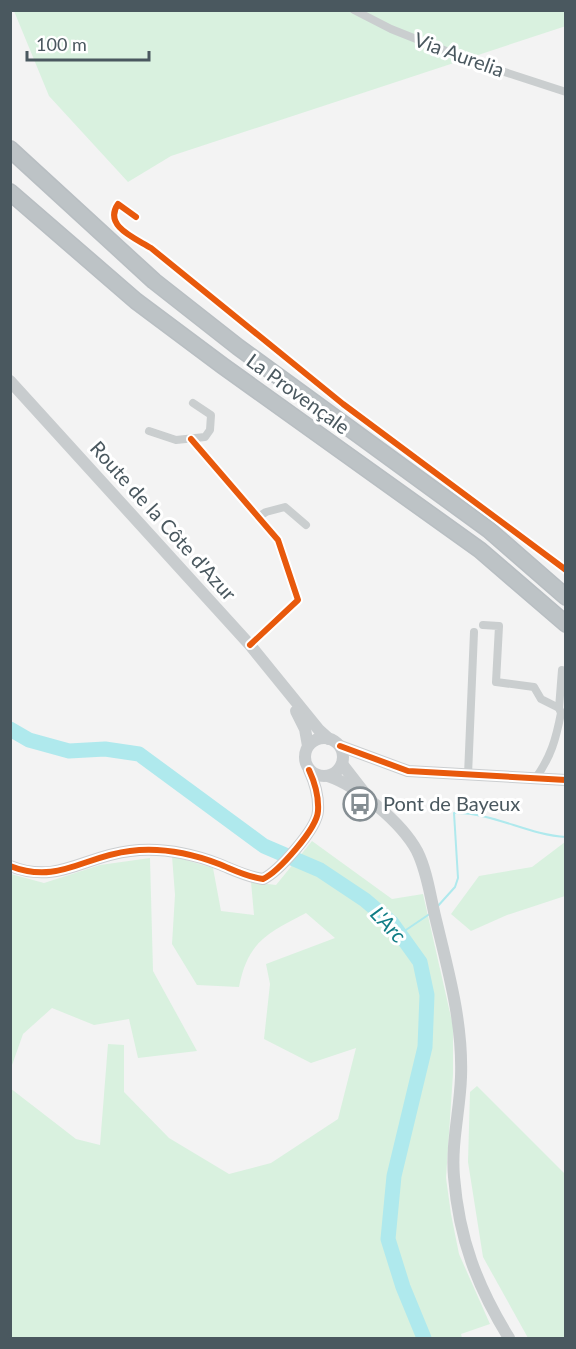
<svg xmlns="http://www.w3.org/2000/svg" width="576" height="1349" font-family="Lato,sans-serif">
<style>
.green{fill:#d9f1df}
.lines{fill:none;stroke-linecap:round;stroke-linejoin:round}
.stream{stroke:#afe9ed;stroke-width:2}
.river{stroke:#afe9ed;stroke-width:15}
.highway-casing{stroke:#b8bec2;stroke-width:18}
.street{stroke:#cacecf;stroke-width:8}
.secondary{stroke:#cbced0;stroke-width:12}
.primary{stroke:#c8ccce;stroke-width:12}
.highway{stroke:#bdc3c6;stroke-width:15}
.cycleway-casing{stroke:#fff;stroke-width:10}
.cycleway{stroke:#e8590c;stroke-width:6}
.labels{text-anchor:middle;stroke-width:6;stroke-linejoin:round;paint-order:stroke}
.street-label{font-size:20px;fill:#4a585f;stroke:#fff}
.poi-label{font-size:20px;fill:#4a585f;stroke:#fff;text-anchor:start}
.water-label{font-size:21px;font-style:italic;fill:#107d85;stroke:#fff}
</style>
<rect width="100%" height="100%" fill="#f3f3f3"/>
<g class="green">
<polygon points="565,10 566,26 171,156 128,182 49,96 14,11"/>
<path d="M312 841 392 899 423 894 453 1026V1074L446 1178 451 1214 459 1254 490 1324 461 1334 462 1338H11L10 1088 76 1139 100 1145 108 1044 124 1045V1092L169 1138 229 1174 271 1163 338 1119 356 1048 311 1063 264 1039 270 984 266 964 335 938 306 913C268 933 248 941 239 987L197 985 172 944 175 895 172 856 213 868 221 911 254 915 251 882 276 885Z"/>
<polygon points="565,842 565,896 507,915 471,931 451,914 479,876 532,867"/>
<polygon points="150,858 153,971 197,1051 138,1058 129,1019 94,1025 52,1008 23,1034 11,1068 11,874 44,883 100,865"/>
<polygon points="477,1086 565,1174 565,1338 528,1338 483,1257 468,1162 470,1092"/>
</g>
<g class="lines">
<g class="stream">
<path d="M437 907 455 887 458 878 454 813C492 812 528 835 566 837"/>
<polyline points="400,934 431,913"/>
</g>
<polyline class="river" points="10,729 29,740 69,751 105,749 139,754 264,846 320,870 365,900 392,923 420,962 427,995 425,1047 394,1176 388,1239 403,1287 424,1338"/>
<g class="highway-casing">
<g id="highway">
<polyline points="10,149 154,281 238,347 489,530 566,597"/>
<polyline points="10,192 136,301 223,366 480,550 566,624"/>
</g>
</g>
<g class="street">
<polyline points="354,10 391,29 474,62 566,92"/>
<path d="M136 217 118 204C103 226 135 238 151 248L343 404 566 570"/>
<polyline points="149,431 176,440 205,437 210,430 211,415 193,403"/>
<polyline points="191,439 278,540 298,600 250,645"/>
<polyline points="258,517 266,512 285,507 306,525"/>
<path d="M483 625 499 626 496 682 534 687 541 699 559 708 561 713C556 739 551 757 535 779"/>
<polyline points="559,708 562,670"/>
<polyline points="468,775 474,632"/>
</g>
<g class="secondary">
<polyline points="340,746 408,771 566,780"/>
<path d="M10 866C58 885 84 856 130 851 161 847 190 853 219 864 234 870 247 877 263 879 278 872 317 829 318 811 319 796 315 783 309 770"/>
</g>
<g class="primary">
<polyline points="10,381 250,645 319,730 329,739"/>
<polyline points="296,711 305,729 308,746"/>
<circle cx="324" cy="757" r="19"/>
<polyline points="342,764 366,795"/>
<path d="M328 776C358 786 402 823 417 851 427 871 430 895 435 916 448 970 463 1022 461 1077 460 1110 451 1143 454 1177 459 1239 477 1286 509 1338"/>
</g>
<use href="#highway" class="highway"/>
<g class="cycleway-casing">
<g id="cycleway">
<path d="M136 217 118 204C103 226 135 238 151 248L343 404 566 570"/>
<polyline points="191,439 278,540 298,600 250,645"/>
<polyline points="340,746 408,771 566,780"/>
<path d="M10 866C58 885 84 856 130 851 161 847 190 853 219 864 234 870 247 877 263 879 278 872 317 829 318 811 319 796 315 783 309 770"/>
</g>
</g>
<use href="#cycleway" class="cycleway"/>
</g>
<defs>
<g id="bus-ring" transform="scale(1.725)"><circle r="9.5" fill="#fff" stroke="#858e93" stroke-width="1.5"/><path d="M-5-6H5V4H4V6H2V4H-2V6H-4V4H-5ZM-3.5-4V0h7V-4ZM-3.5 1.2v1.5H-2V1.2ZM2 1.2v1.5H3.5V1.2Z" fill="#858e93"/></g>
</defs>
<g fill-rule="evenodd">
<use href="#bus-ring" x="360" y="804"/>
</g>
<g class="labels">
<g class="street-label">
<text transform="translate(459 55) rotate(20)" y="7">Via Aurelia</text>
<text transform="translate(298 394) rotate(36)" y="7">La Provençale</text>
<text transform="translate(163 521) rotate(48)" y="7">Route de la Côte d'Azur</text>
</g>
<g class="poi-label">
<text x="383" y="811">Pont de Bayeux</text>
</g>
<g class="water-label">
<text transform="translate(388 925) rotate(47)" y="7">L'Arc</text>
</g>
</g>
<rect width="576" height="1349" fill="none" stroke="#4a585f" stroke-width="24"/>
<path d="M27 51v9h122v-9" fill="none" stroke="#4a585f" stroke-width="3"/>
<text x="36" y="51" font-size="18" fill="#4a585f" stroke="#ffffff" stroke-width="4.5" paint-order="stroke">100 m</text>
</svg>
